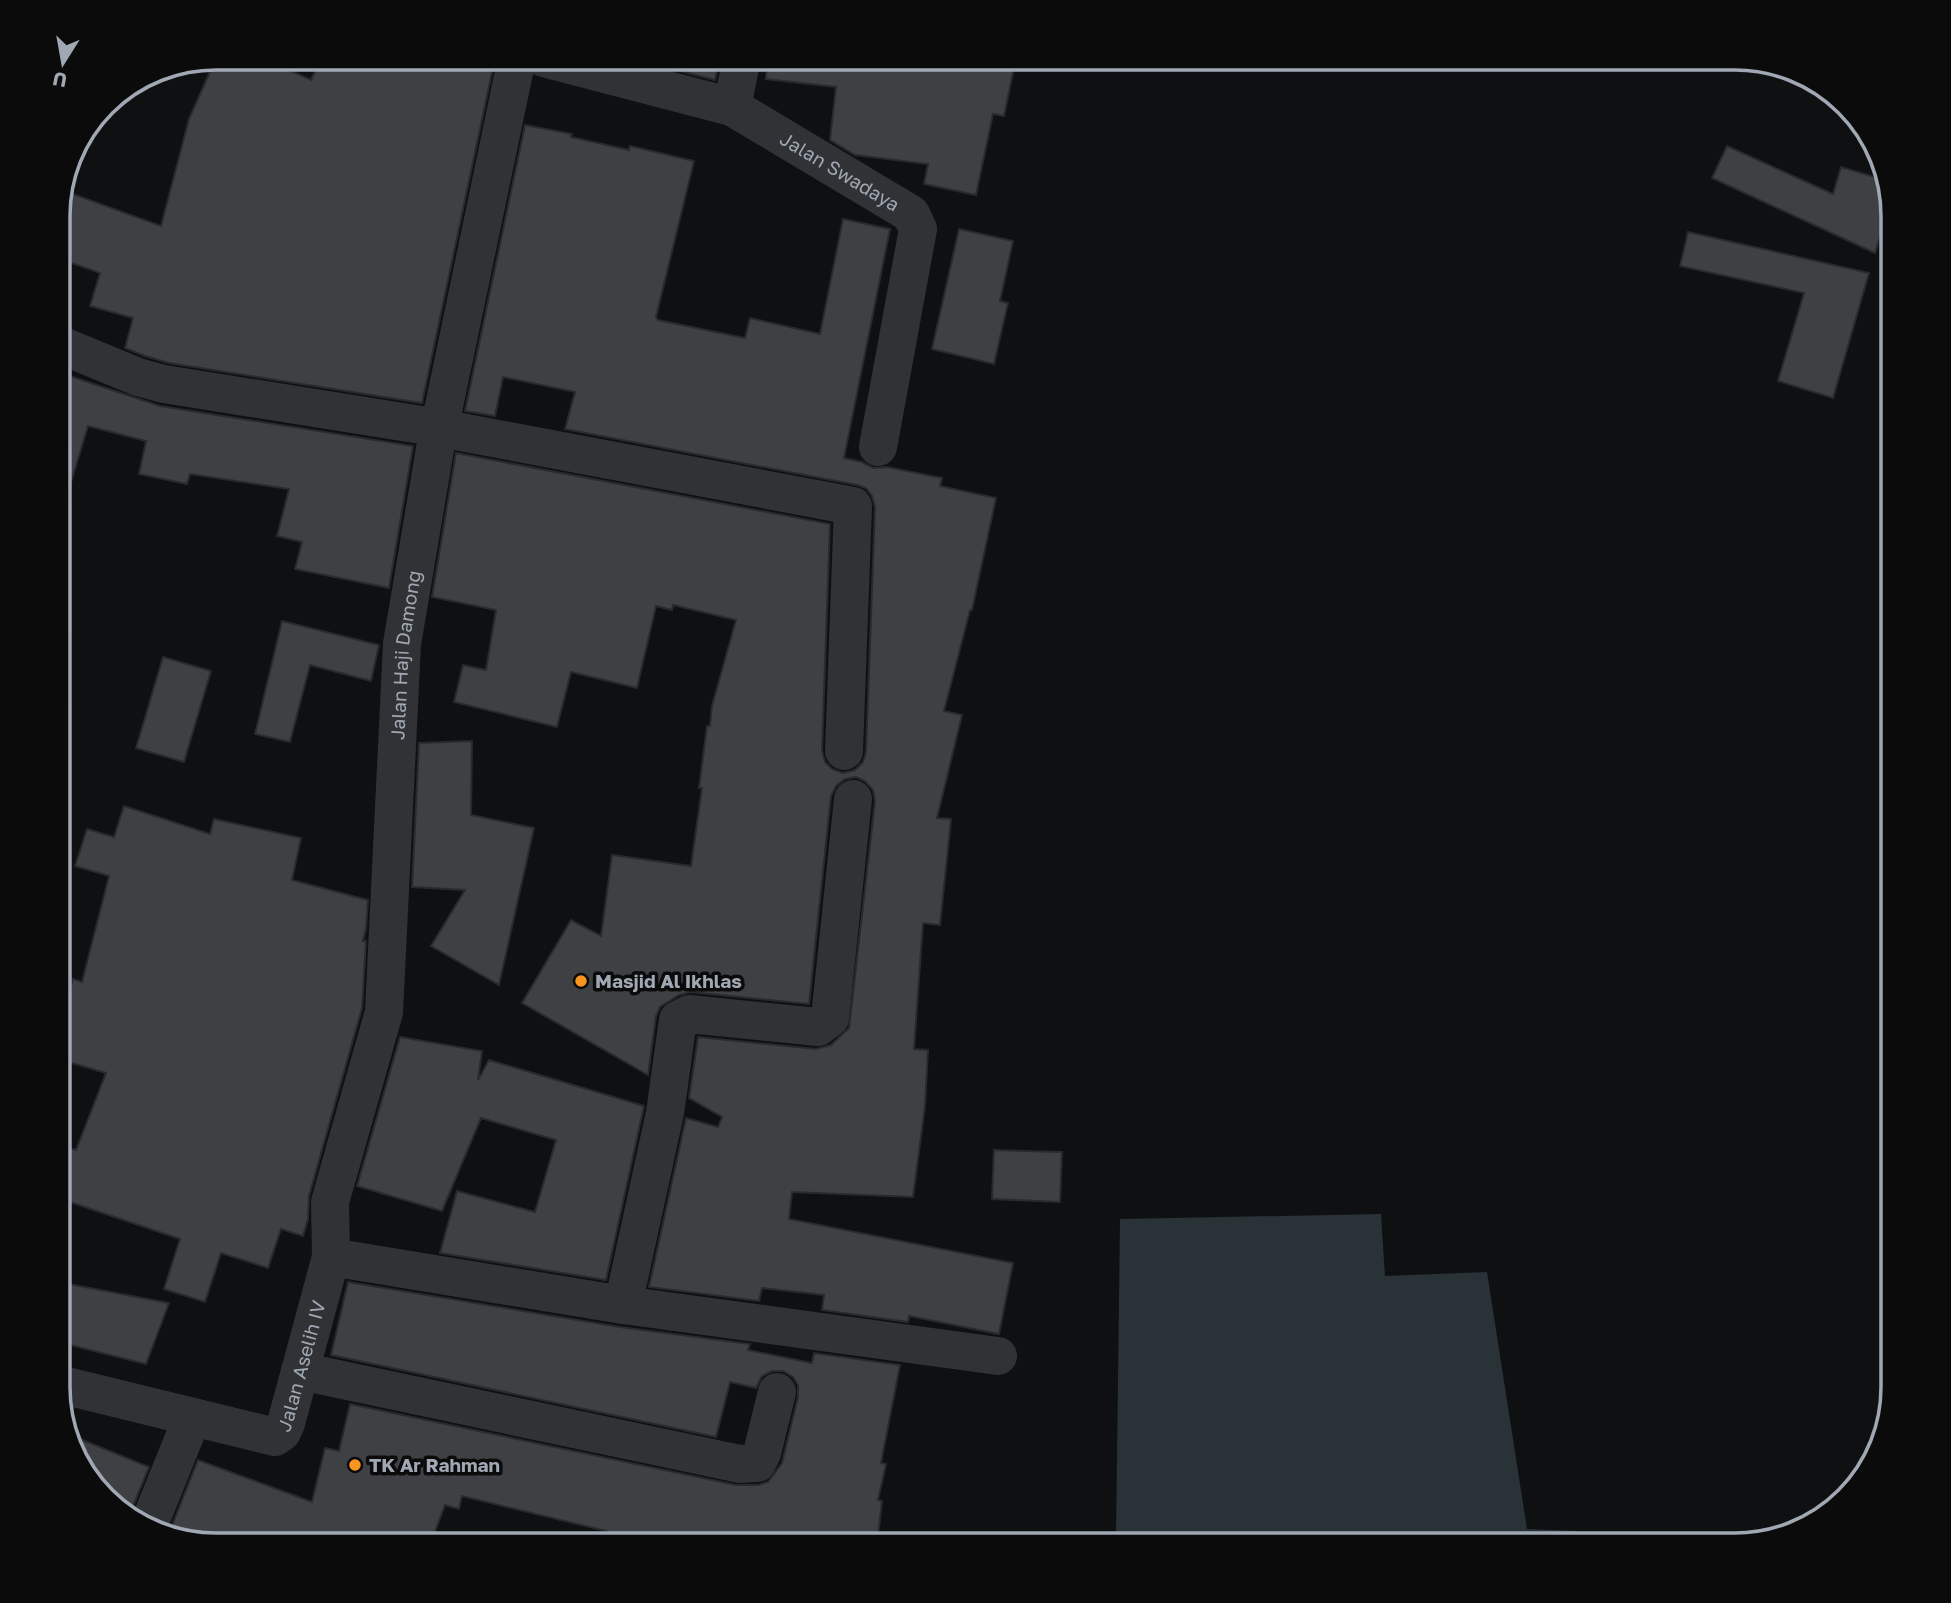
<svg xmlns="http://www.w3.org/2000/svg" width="1951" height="1603" font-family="'Golos Text',sans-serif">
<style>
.water{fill:#283237}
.building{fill:#3e4044;stroke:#292a2d;stroke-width:2}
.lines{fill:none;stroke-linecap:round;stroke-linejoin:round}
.minor{stroke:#303236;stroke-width:38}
.poi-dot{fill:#fa951f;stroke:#0b0b0c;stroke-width:2.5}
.labels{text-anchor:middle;stroke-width:7;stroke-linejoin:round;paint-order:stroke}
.street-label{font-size:19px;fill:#a0a8b3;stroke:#0b0b0c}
.poi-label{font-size:19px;font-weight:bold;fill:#a0a8b3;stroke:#0b0b0c;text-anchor:start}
.rim{fill:none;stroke:#a0a8b3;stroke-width:3.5}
</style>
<rect width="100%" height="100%" fill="#0f1011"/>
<polygon class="water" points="1381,1214 1385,1276 1487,1272 1527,1529 1577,1531 1576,1545 1041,1545 1116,1538 1120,1219"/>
<g class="building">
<polygon points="216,58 262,58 311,80 321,58 495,58 422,403 169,363 145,356 125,348 133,318 90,306 100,273 58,258 58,206 62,190 161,226 189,119"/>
<polygon points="630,58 720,58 715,80"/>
<polygon points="767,58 1016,58 1004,116 993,114 976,195 924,184 928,164 855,155 830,140 836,87 766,79"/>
<polygon points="525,125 572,134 571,137 629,150 630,146 694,161 656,317 658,320 745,338 750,318 820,334 843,219 890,229 844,458 862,462 873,468 887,467 942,478 940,486 996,498 972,610 970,610 944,711 962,715 937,818 951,819 940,925 923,923 914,1049 928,1050 925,1106 913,1197 792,1192 789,1219 1013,1263 999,1334 909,1316 908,1322 822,1310 824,1295 762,1288 759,1301 649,1287 686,1118 718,1127 722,1117 689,1098 698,1037 816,1049 831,1045 849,1028 875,801 873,790 865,781 856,777 845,779 836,786 831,796 809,1004 691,992 679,995 660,1007 656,1016 648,1075 522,1003 571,920 601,936 612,855 691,866 702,788 699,788 707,726 710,726 712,706 736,620 673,605 672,610 656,606 637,688 571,672 557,727 454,702 463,665 486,670 496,610 432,597 456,453 830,524 822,750 825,762 832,769 843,773 855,770 863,762 866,752 875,507 872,496 866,488 857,485 565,429 575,392 503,377 495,416 465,411"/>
<polygon points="1727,146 1833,194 1841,167 1885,180 1890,203 1875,253 1712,178"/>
<polygon points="959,229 1013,241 1000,301 1008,303 994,364 932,349"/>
<polygon points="1688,232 1869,273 1833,398 1778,381 1804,293 1680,266"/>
<polygon points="64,374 160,406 413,446 389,588 295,569 302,542 277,536 289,489 190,474 187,484 139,474 146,441 88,426 66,499 58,498 58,394"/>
<polygon points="282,621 379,645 371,681 310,665 290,742 255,734"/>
<polygon points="163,657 211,671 184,762 136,748"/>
<polygon points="472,741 471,815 534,828 499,985 431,946 465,890 412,887 419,743"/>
<polygon points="124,806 210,834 214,819 301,838 292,880 368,900 366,928 363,941 366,941 362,1008 309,1196 308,1219 303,1236 281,1229 268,1268 221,1253 205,1302 164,1289 180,1239 58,1198 58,1145 76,1150 106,1073 58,1059 58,1026 73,979 82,982 109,876 75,866 87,829 114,837"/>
<polygon points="400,1037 482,1051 478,1080 489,1060 644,1106 606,1280 440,1253 457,1191 535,1212 556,1140 481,1118 442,1211 357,1186"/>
<polygon points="994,1150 1062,1152 1060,1202 992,1199"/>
<polygon points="58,1282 169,1303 146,1364 58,1342"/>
<polygon points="348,1282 620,1327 750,1344 748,1350 812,1363 814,1353 900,1365 881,1463 886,1464 878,1500 882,1501 877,1545 790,1545 734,1537 733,1545 603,1545 606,1531 462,1496 459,1509 445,1505 430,1545 364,1545 337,1535 332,1545 216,1545 189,1541 169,1533 198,1460 312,1502 325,1448 339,1451 350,1404 736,1485 758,1485 768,1482 782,1463 798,1397 798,1385 793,1377 783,1371 772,1371 762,1376 756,1388 730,1382 716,1437 331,1355"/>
<polygon points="68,1434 149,1467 129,1516 112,1506 74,1457"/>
</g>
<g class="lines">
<g class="minor">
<path id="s1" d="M544 58 732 107 911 214 918 229 878 447"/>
<polyline points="732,107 742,58"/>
<polyline points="58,344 138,377 164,384 440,428 853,506 844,751"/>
<polyline points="331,1257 623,1305 998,1356"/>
<polyline points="623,1305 665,1113 678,1020 689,1014 818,1027 830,1018 853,799"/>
<polyline points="300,1371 740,1464 757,1463 762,1453 777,1392"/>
<path id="s2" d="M58 1384 275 1437 282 1432 286 1423 331 1257 330 1202 384 1012 402 644 435 449 517 58"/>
<polyline points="148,1527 192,1418"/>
</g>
</g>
<g class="poi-dot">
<circle cx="581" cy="981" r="7"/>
<circle cx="355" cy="1465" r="7"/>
</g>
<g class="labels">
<g class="street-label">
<text dy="7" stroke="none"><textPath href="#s1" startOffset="320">Jalan Swadaya</textPath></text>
<text dy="7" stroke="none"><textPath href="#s2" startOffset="1024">Jalan Haji Damong</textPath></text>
<text dy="7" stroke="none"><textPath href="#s2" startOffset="301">Jalan Aselih IV</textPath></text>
</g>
<g class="poi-label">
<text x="595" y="988">Masjid Al Ikhlas</text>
<text x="369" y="1472">TK Ar Rahman</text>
</g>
</g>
<path d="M0 0H1951V1603H0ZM216 70H1735A146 146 0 0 1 1881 216V1387A146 146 0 0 1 1735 1533H216A146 146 0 0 1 70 1387V216A146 146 0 0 1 216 70Z" fill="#0b0b0c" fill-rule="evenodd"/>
<path class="rim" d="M216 70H1735A146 146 0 0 1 1881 216V1387A146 146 0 0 1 1735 1533H216A146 146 0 0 1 70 1387V216A146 146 0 0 1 216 70Z"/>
<g transform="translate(63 63) rotate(191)" stroke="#0b0b0c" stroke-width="5" paint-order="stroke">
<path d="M0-5L12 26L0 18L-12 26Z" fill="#a0a8b3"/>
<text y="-10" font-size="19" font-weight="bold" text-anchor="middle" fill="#a0a8b3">U</text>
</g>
</svg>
